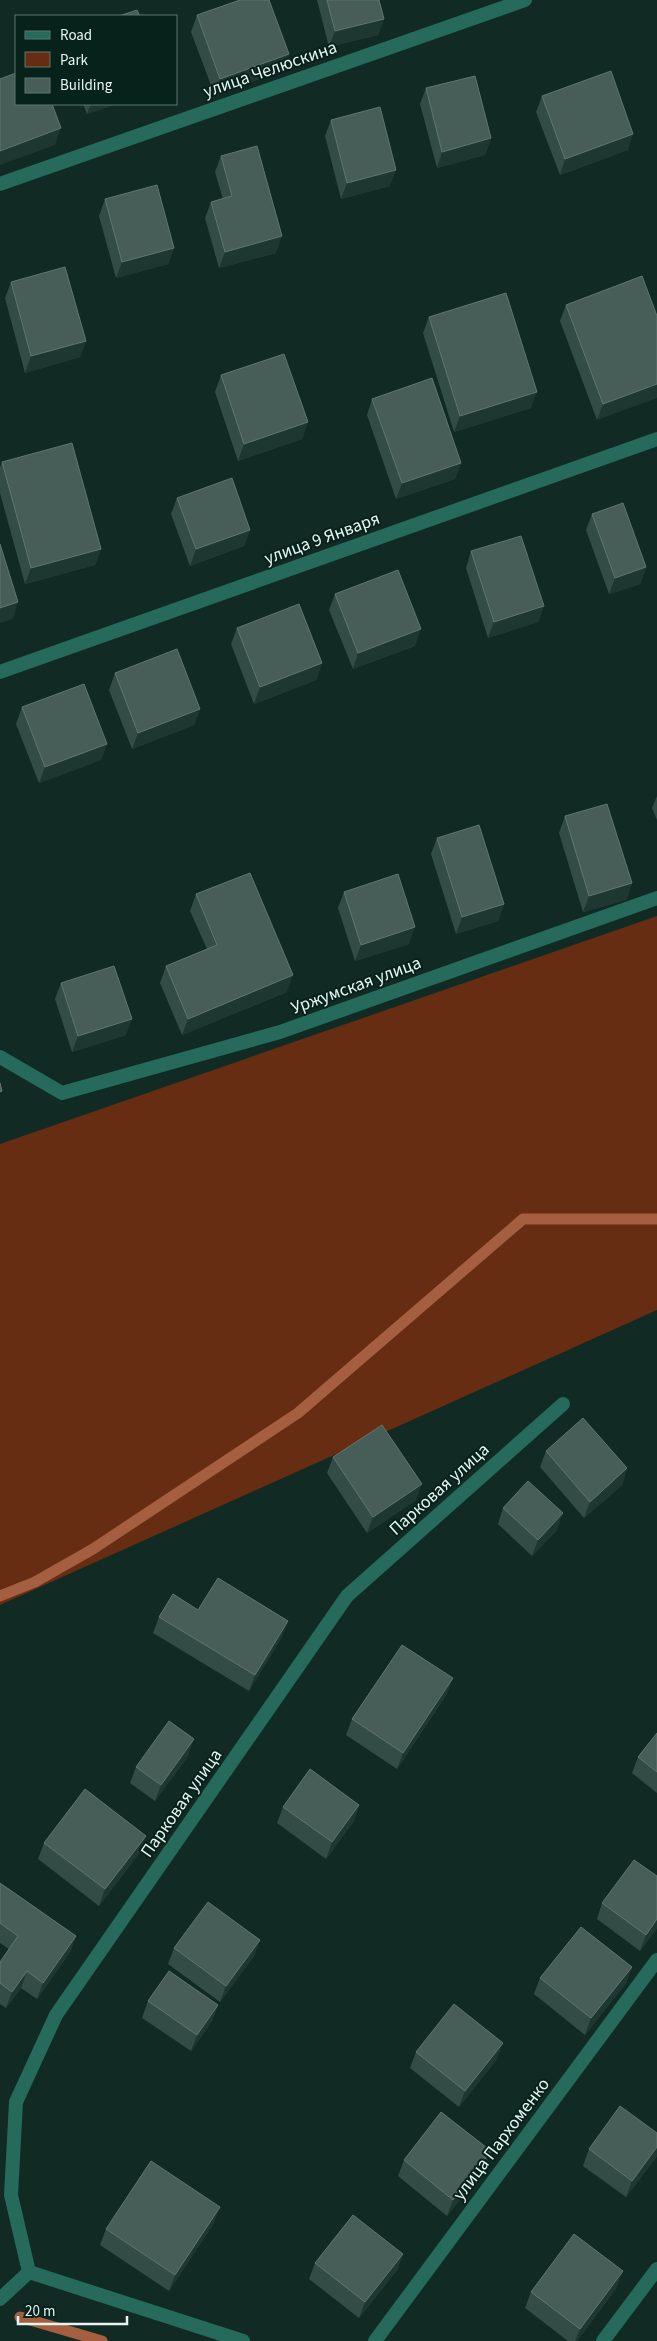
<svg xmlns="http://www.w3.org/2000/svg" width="657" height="2341" font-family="'Source Sans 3',sans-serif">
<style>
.green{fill:#672d12}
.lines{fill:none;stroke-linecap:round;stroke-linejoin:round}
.stream{stroke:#a55e3f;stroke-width:11}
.minor{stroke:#256a5b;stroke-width:14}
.wall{fill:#334c46}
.shaded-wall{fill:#1e3731}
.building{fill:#475e58;stroke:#607670}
.labels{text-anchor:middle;stroke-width:4;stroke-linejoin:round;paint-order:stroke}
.street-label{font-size:18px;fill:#e6f5f1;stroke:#07211b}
</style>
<rect width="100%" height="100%" fill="#112a24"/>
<polygon class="green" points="657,916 657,1310 0,1605 0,1144"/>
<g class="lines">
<g class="stream">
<polyline points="0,1596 35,1582 93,1549 298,1413 523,1219 657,1219"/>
<polyline points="20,2317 102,2341"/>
</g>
<g class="minor">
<polyline points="0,184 525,0"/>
<polyline points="0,672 657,439"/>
<polyline points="0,1057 62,1093 280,1032 657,898"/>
<polyline points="29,2272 243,2341"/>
<polyline points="0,2299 29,2272 11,2195 16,2102 56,2015 347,1596 563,1404"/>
<polyline points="375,2341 657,1960"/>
<polyline points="603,2341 657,2269"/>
</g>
</g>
<g class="wall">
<polygon points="317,0 379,0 384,19 378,35 329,47"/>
<polygon points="197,15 289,54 283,70 215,96 191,32"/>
<polygon points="426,88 491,138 485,155 437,168 420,104"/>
<polygon points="542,96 628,150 560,175 536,112"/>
<polygon points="83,104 116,104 87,114"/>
<polygon points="331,120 390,186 341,199 325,136"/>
<polygon points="221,156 276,253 219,268 205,218 211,202 223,199 215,172"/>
<polygon points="105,199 174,248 168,264 116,278 99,216"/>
<polygon points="11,282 86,341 80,357 25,373 5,298"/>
<polygon points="566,305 657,316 597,420 560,321"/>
<polygon points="429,317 531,408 454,432 423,333"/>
<polygon points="221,375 308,422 302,439 238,461 215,392"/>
<polygon points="372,399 461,463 455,479 396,499 367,415"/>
<polygon points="2,462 101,549 95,565 25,584 0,493 0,467"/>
<polygon points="177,498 250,530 244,546 190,566 171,514"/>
<polygon points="592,514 646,567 640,584 609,594 586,530"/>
<polygon points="471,551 544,606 538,622 488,638 466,568"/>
<polygon points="335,594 415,646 353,669 329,610"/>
<polygon points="237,628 322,663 316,680 254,704 231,644"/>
<polygon points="115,673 200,709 194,725 132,749 109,690"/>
<polygon points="22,707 107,744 101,760 39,783 16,724"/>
<polygon points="657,796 657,820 652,808"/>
<polygon points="565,816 632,883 626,900 583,912 559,833"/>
<polygon points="437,838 504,904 498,921 456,934 431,854"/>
<polygon points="344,892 409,944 355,961 338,908"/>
<polygon points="196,894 287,992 182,1035 160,983 166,966 207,949 190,911"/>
<polygon points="61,983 126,1035 72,1052 55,999"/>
<polygon points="546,1451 627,1468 622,1485 584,1518 540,1467"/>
<polygon points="333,1457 416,1500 367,1533 327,1473"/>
<polygon points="503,1508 557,1530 532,1556 498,1524"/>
<polygon points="198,1610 282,1637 249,1691 153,1633 159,1617"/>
<polygon points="447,1694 397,1769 346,1735 352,1719"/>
<polygon points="657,1733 657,1793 632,1773 638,1757"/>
<polygon points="188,1756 155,1801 130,1783 136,1767"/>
<polygon points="359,1805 354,1821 326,1859 277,1823 283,1807"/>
<polygon points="44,1843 140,1852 99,1906 38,1859"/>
<polygon points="657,1876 657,1928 640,1951 597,1919 602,1903"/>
<polygon points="0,1883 76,1936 70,1952 37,1999 21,1988 6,2008 0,2004 0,1962 9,1949 0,1943"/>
<polygon points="260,1940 254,1956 220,2002 168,1964 174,1948"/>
<polygon points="632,1967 626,1983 585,2035 534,1994 540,1978"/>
<polygon points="148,2001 218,2005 212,2021 191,2051 142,2018"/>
<polygon points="416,2052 497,2059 459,2107 410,2068"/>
<polygon points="657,2133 657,2156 626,2197 583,2166 589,2149"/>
<polygon points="491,2151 485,2167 447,2216 398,2176 404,2160"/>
<polygon points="214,2223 169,2291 100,2245 106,2229"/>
<polygon points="403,2254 397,2270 359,2318 309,2279 315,2263"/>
<polygon points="617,2287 577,2341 568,2341 525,2308 531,2292"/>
</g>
<g class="shaded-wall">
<polygon points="384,19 378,35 329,47 335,31"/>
<polygon points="289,54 283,70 215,96 220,79"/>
<polygon points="91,104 116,104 87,114"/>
<polygon points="61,128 55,145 0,165 0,151"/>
<polygon points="633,134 628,150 560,175 565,159"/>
<polygon points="491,138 485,155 437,168 442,152"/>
<polygon points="396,170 390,186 341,199 347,183"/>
<polygon points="282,236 276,253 219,268 225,252"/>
<polygon points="174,248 168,264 116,278 122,262"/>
<polygon points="86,341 80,357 25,373 31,356"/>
<polygon points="657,384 657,398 597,420 603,404"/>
<polygon points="537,392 531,408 454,432 460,416"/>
<polygon points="308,422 302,439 238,461 244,444"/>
<polygon points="461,463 455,479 396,499 402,483"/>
<polygon points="250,530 244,546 190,566 196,549"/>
<polygon points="101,549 95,565 25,584 31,568"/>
<polygon points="646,567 640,584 609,594 615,578"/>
<polygon points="18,602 13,619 0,623 0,608"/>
<polygon points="544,606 538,622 488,638 494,622"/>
<polygon points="421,629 415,646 353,669 358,653"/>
<polygon points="322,663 316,680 254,704 260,687"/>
<polygon points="200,709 194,725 132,749 138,733"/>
<polygon points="107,744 101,760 39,783 45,767"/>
<polygon points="632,883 626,900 583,912 589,896"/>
<polygon points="504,904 498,921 456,934 462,917"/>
<polygon points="415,927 409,944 355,961 361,945"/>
<polygon points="293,975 287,992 182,1035 188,1019"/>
<polygon points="132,1019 126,1035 72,1052 78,1036"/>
<polygon points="627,1468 622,1485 584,1518 590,1502"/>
<polygon points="422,1484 416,1500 367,1533 373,1517"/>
<polygon points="563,1513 557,1530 532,1556 538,1540"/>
<polygon points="288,1621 282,1637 249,1691 255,1675"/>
<polygon points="453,1678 447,1694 397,1769 403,1753"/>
<polygon points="194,1739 188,1756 155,1801 161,1785"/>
<polygon points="359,1805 354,1821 326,1859 332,1842"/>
<polygon points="146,1836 140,1852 99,1906 105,1889"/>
<polygon points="657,1919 657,1928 640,1951 646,1935"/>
<polygon points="76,1936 70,1952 37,1999 43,1983"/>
<polygon points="260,1940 254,1956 220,2002 226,1986"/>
<polygon points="632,1967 626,1983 585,2035 591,2018"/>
<polygon points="27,1971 21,1988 6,2008 12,1992"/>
<polygon points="218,2005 212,2021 191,2051 197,2035"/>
<polygon points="503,2043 497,2059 459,2107 465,2091"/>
<polygon points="657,2147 657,2156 626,2197 632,2181"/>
<polygon points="491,2151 485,2167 447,2216 453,2200"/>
<polygon points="220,2207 214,2223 169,2291 175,2275"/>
<polygon points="403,2254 397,2270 359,2318 365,2302"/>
<polygon points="623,2271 617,2287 577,2341 575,2341 580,2329"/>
</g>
<g class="building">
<polygon points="240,0 269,0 289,54 220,79 197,15"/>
<polygon points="327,0 379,0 384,19 335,31"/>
<polygon points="137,10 140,16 119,16"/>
<polygon points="611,71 633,134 565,159 542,96"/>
<polygon points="16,73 16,104 52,104 61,128 0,151 0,79"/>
<polygon points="475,76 491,138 442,152 426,88"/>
<polygon points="380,107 396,170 347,183 331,120"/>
<polygon points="257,146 282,236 225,252 211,202 232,196 221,156"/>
<polygon points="157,185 174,248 122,262 105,199"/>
<polygon points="65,267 86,341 31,356 11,282"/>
<polygon points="642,276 657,316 657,384 603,404 566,305"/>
<polygon points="506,293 537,392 460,416 429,317"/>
<polygon points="284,354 308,422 244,444 221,375"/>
<polygon points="432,378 461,463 402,483 372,399"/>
<polygon points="72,443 101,549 31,568 2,462"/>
<polygon points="232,478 250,530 196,549 177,498"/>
<polygon points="623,503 646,567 615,578 592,514"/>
<polygon points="521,536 544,606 494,622 471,551"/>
<polygon points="0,544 18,602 0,608"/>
<polygon points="398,570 421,629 358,653 335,594"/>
<polygon points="299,604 322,663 260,687 237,628"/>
<polygon points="177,649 200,709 138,733 115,673"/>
<polygon points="84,684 107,744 45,767 22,707"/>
<polygon points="607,804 632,883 589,896 565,816"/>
<polygon points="479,825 504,904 462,917 437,838"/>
<polygon points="250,873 293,975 188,1019 166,966 217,945 196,894"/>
<polygon points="398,874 415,927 361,945 344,892"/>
<polygon points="114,966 132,1019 78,1036 61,983"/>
<polygon points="0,1083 2,1091 0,1092"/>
<polygon points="583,1418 627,1468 590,1502 546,1451"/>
<polygon points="382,1425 422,1484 373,1517 333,1457"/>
<polygon points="528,1481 563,1513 538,1540 503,1508"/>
<polygon points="218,1578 288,1621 255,1675 159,1617 173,1594 198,1610"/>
<polygon points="402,1645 453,1678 403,1753 352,1719"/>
<polygon points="169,1721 194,1739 161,1785 136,1767"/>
<polygon points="657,1733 657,1772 638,1757"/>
<polygon points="310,1769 359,1805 332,1842 283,1807"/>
<polygon points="85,1789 146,1836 105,1889 44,1843"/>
<polygon points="634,1860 657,1876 657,1919 646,1935 602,1903"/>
<polygon points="0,1883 76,1936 43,1983 27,1971 12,1992 0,1983 0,1962 18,1936 0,1923"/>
<polygon points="208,1902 260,1940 226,1986 174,1948"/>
<polygon points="581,1927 632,1967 591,2018 540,1978"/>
<polygon points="169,1971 218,2005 197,2035 148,2001"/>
<polygon points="454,2004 503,2043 465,2091 416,2052"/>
<polygon points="620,2106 657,2133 657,2147 632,2181 589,2149"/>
<polygon points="441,2112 491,2151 453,2200 404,2160"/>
<polygon points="151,2161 220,2207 175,2275 106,2229"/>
<polygon points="353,2215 403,2254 365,2302 315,2263"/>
<polygon points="574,2234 623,2271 580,2329 531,2292"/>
</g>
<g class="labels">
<g class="street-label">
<text transform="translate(270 69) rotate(-19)" y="6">улица Челюскина</text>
<text transform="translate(322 538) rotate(-20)" y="6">улица 9 Января</text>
<text transform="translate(356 985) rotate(-20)" y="6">Уржумская улица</text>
<text transform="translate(439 1489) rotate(-42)" y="6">Парковая улица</text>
<text transform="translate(181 1803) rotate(-55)" y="6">Парковая улица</text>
<text transform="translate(501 2139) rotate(-53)" y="6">улица Пархоменко</text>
</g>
</g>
<rect x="15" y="15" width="162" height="90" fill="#07211b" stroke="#607671"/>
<rect x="25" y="31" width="25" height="8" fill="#256a5b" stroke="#607671"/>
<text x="60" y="40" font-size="15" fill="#e6f5f1">Road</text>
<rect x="25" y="52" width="25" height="15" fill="#672d12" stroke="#607671"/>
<text x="60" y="65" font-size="15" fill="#e6f5f1">Park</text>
<rect x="25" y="78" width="25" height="15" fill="#475e58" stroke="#607671"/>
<text x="60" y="90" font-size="15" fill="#e6f5f1">Building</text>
<path d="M18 2316v8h109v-8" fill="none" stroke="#e6f5f1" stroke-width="2.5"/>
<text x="25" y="2316" font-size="15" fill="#e6f5f1" stroke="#07211b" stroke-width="4" paint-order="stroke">20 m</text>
</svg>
